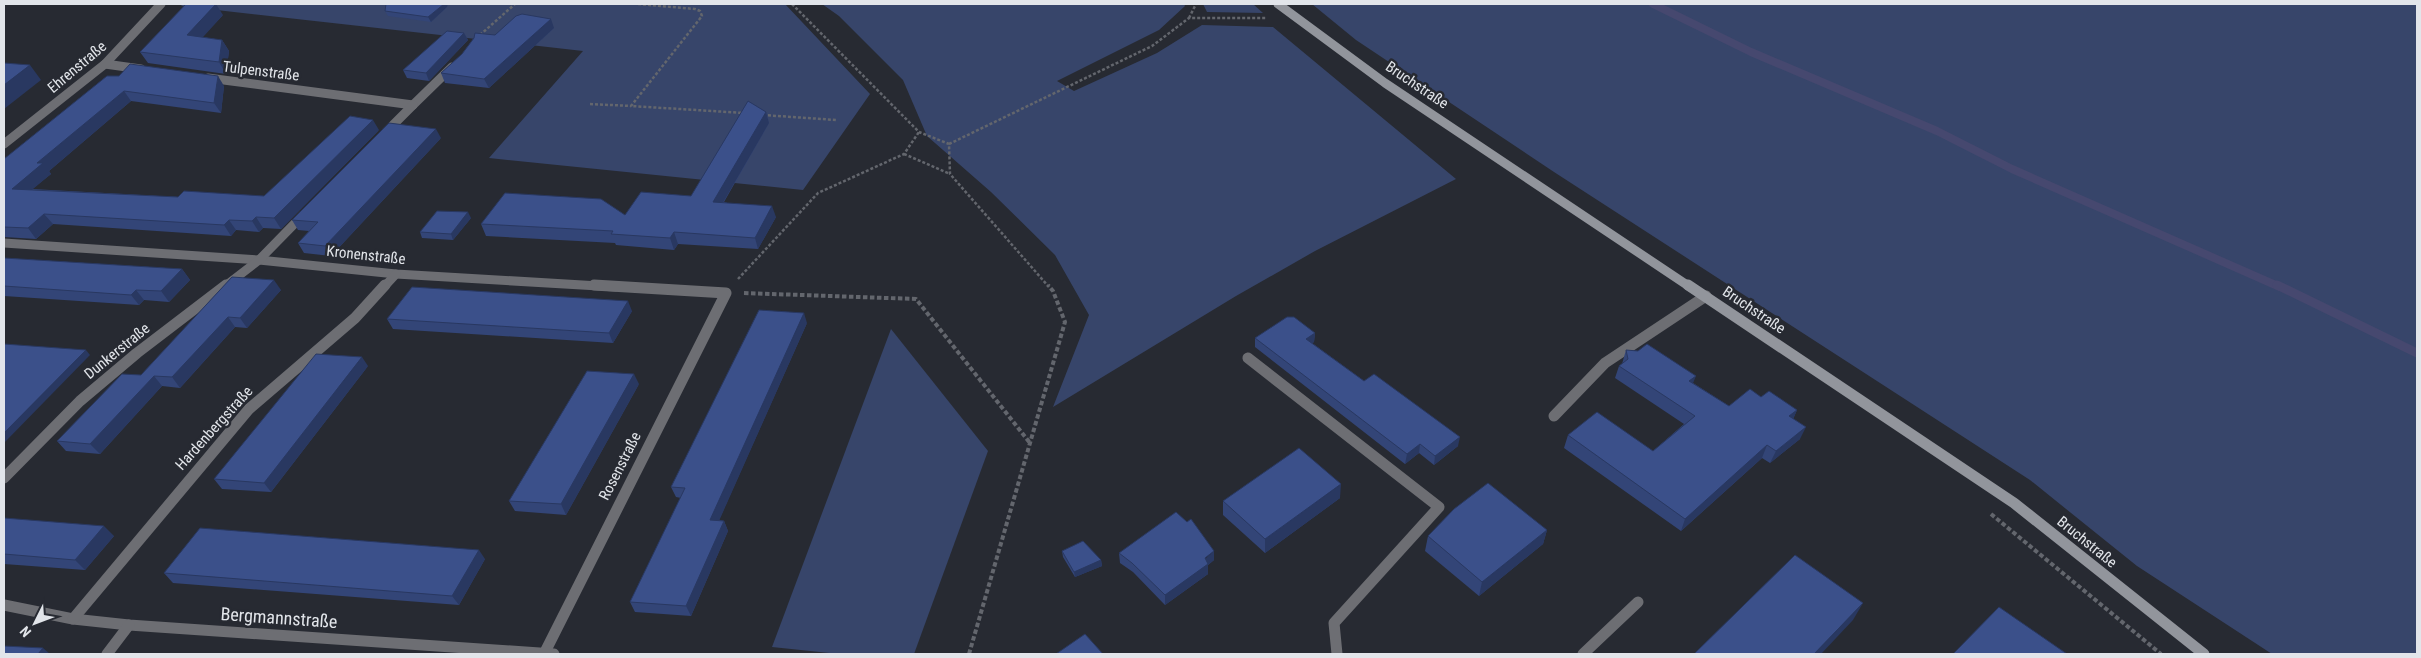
<svg xmlns="http://www.w3.org/2000/svg" width="2421" height="658" font-family="'Roboto Condensed',sans-serif">
<style>
.green{fill:#37456a}
.lines{fill:none;stroke-linecap:round;stroke-linejoin:round}
.stream-far1{stroke:#46486f;stroke-width:8}
.stream{stroke:#46486f;stroke-width:9}
.path-far1{stroke:#63666d;stroke-width:2.5;stroke-dasharray:3 2;stroke-linecap:butt}
.path{stroke:#63666d;stroke-width:4;stroke-dasharray:4.5 2.5;stroke-linecap:butt}
.lane-far1{stroke:#6d6e73;stroke-width:9}
.lane{stroke:#6d6e73;stroke-width:11}
.street-far1{stroke:#6d6e73;stroke-width:9}
.street{stroke:#6d6e73;stroke-width:11}
.secondary-far1{stroke:#92959c;stroke-width:9}
.secondary{stroke:#92959c;stroke-width:11}
.wall{fill:#334577}
.shaded-wall{fill:#293861}
.building{fill:#3b508a;stroke:#293861}
.labels{text-anchor:middle;stroke-width:5;stroke-linejoin:round;paint-order:stroke}
.street-label{font-size:15px;fill:#e2e5ea;stroke:#272a32}
.near-street-label{font-size:18px;fill:#e2e5ea;stroke:#272a32}
</style>
<rect width="100%" height="100%" fill="#272a32"/>
<g class="green">
<polygon points="183,4 785,4 870,94 803,190 489,158 583,51 181,6"/>
<polygon points="822,4 1184,4 1185,6 1159,30 1057,81 1074,91 1157,53 1202,25 1273,27 1456,179 1315,251 1236,296 1053,407 1089,315 1055,255 991,192 927,136 903,80 839,16"/>
<polygon points="1203,4 1253,4 1263,13 1207,12"/>
<polygon points="1312,4 2417,4 2417,654 2272,654 2137,566 2030,480 1554,172 1356,40"/>
<polygon points="891,329 988,451 914,654 839,654 772,647"/>
</g>
<g class="lines">
<polyline class="stream-far1" points="1653,4 1751,52 1937,131 2012,169 2280,287"/>
<polyline class="stream" points="2277,285 2417,353"/>
<g class="path-far1">
<polyline points="638,4 695,9 700,11 702,16 631,106 744,113"/>
<polyline points="792,4 919,132 949,144 950,174 1049,287"/>
<polyline points="1189,18 1196,4"/>
<polyline points="480,35 515,4"/>
<polyline points="590,104 631,106"/>
<polyline points="763,115 836,120"/>
<polyline points="949,144 1152,46 1189,18 1266,18"/>
<polyline points="904,154 950,174"/>
<polyline points="738,279 818,193 904,154 919,132"/>
</g>
<g class="path">
<polyline points="744,293 916,299 1030,443"/>
<polyline points="1991,514 2161,654"/>
<polyline points="969,654 1065,322 1053,291 1048,285"/>
</g>
<polyline class="lane-far1" points="413,105 452,67"/>
<g class="lane">
<polyline points="1248,358 1439,507 1334,623 1337,654"/>
<polyline points="1554,416 1605,363 1706,296"/>
<polyline points="1583,654 1638,602"/>
</g>
<g class="street-far1">
<polyline points="105,64 141,69"/>
<polyline points="208,78 413,105"/>
<polyline points="386,132 413,105"/>
<polyline points="4,144 105,64 161,4"/>
<polyline points="4,243 259,260 396,274 616,287"/>
<polyline points="224,287 259,260 303,215"/>
<polyline points="384,287 396,274"/>
</g>
<g class="street">
<polyline points="4,478 80,401 137,353 226,285"/>
<polyline points="4,605 73,619 129,625 554,654"/>
<polyline points="73,619 249,409 355,318 385,285"/>
<polyline points="107,654 129,625"/>
<polyline points="544,654 726,293 594,285"/>
</g>
<polyline class="secondary-far1" points="1278,4 1385,83 1690,287"/>
<polyline class="secondary" points="1688,285 2014,503 2204,654"/>
</g>
<g class="wall">
<polygon points="386,4 448,4 447,7 431,22 388,16 385,11"/>
<polygon points="223,15 202,37 222,40 229,51 226,74 148,63 140,52"/>
<polygon points="554,28 489,88 445,83 441,73 462,54 474,38 495,35"/>
<polygon points="464,33 468,40 429,81 407,78 403,70"/>
<polygon points="107,76 224,86 221,113 131,101 49,171 51,174 32,189 178,197 264,196 379,130 281,229 263,228 259,232 236,230 231,236 53,224 36,239 4,237 4,159"/>
<polygon points="766,112 769,123 724,202 776,217 758,249 678,244 674,250 616,245 615,243 486,236 481,224 625,215 691,196"/>
<polygon points="441,138 331,256 304,253 298,243 309,231 298,230 292,220"/>
<polygon points="471,218 453,240 422,238 420,232"/>
<polygon points="4,258 182,269 190,280 169,302 144,300 139,305 4,296"/>
<polygon points="232,277 281,290 247,328 235,327 180,388 162,386 100,454 66,451 57,441 141,375"/>
<polygon points="632,311 613,343 393,329 387,319"/>
<polygon points="807,323 719,520 724,521 728,531 691,616 635,612 630,602 681,498 676,497 671,487"/>
<polygon points="1315,333 1314,342 1312,343 1364,381 1458,446 1434,465 1419,453 1405,464 1255,347 1255,338"/>
<polygon points="1626,350 1693,383 1729,406 1761,397 1797,410 1793,419 1800,439 1770,463 1762,458 1681,531 1564,448 1568,435 1653,451 1684,424 1615,378 1619,366 1622,364"/>
<polygon points="368,366 271,492 222,489 214,479"/>
<polygon points="639,384 566,515 515,511 509,501"/>
<polygon points="1340,498 1265,553 1223,515 1223,501"/>
<polygon points="4,518 114,536 85,570 4,564"/>
<polygon points="1547,530 1543,544 1479,596 1425,551 1428,536"/>
<polygon points="1062,551 1101,560 1102,566 1075,577 1063,557"/>
<polygon points="1119,553 1214,560 1208,565 1208,574 1165,605 1133,572 1120,563"/>
<polygon points="485,559 459,605 173,583 164,573"/>
</g>
<g class="shaded-wall">
<polygon points="216,4 223,15 194,47 187,35"/>
<polygon points="444,4 448,4 447,7 431,22 428,17"/>
<polygon points="551,19 554,28 489,88 484,79"/>
<polygon points="464,33 468,40 429,81 426,73"/>
<polygon points="222,40 229,51 226,74 219,62"/>
<polygon points="30,65 41,80 4,109 4,85"/>
<polygon points="218,76 224,86 221,113 214,103"/>
<polygon points="124,91 131,101 49,171 51,174 21,199 12,189 37,163"/>
<polygon points="766,112 769,123 717,213 713,202"/>
<polygon points="373,120 379,130 281,229 274,218"/>
<polygon points="436,129 441,138 331,256 325,246"/>
<polygon points="772,206 776,217 758,249 755,238"/>
<polygon points="468,212 471,218 453,240 451,234"/>
<polygon points="44,214 53,224 36,239 28,228"/>
<polygon points="256,217 263,228 259,232 252,221"/>
<polygon points="229,220 236,230 231,236 224,225"/>
<polygon points="674,232 678,244 674,250 670,238"/>
<polygon points="182,269 190,280 169,302 161,291"/>
<polygon points="274,280 281,290 247,328 240,318"/>
<polygon points="136,290 144,300 139,305 131,295"/>
<polygon points="628,301 632,311 613,343 609,333"/>
<polygon points="804,313 807,323 715,530 710,520"/>
<polygon points="228,317 235,327 180,388 172,377"/>
<polygon points="1315,333 1314,342 1306,348 1306,339"/>
<polygon points="86,350 90,355 4,443 4,433"/>
<polygon points="362,357 368,366 271,492 264,483"/>
<polygon points="634,374 639,384 566,515 561,504"/>
<polygon points="154,376 162,386 100,454 90,444"/>
<polygon points="1696,376 1691,388 1689,381"/>
<polygon points="1797,410 1792,422 1789,416"/>
<polygon points="1806,427 1800,439 1770,463 1776,451"/>
<polygon points="1460,437 1458,446 1434,465 1435,456"/>
<polygon points="1420,444 1419,453 1405,464 1407,454"/>
<polygon points="1767,445 1762,458 1681,531 1685,519"/>
<polygon points="1341,484 1340,498 1265,553 1265,539"/>
<polygon points="724,521 728,531 691,616 686,606"/>
<polygon points="104,526 114,536 85,570 75,560"/>
<polygon points="1547,530 1543,544 1479,596 1482,582"/>
<polygon points="479,550 485,559 459,605 452,596"/>
<polygon points="1214,551 1214,560 1208,565 1208,574 1165,605 1165,595"/>
<polygon points="1101,560 1102,566 1075,577 1074,572"/>
<polygon points="1863,603 1853,620 1821,654 1814,654"/>
<polygon points="43,648 50,654 38,654"/>
</g>
<g class="building">
<polygon points="186,4 216,4 187,35 222,40 219,62 140,52"/>
<polygon points="386,4 444,4 428,17 385,11"/>
<polygon points="522,14 551,19 484,79 441,73 462,54 474,38 475,33 495,35 516,16"/>
<polygon points="447,31 464,33 426,73 403,70"/>
<polygon points="4,63 30,65 4,85"/>
<polygon points="130,64 218,76 214,103 124,91 37,163 43,163 12,189 178,197 184,191 264,196 350,116 373,120 274,218 256,217 252,221 229,220 224,225 44,214 28,228 4,227 4,159 107,76 119,76"/>
<polygon points="748,101 766,112 713,202 772,206 755,238 674,232 670,238 611,234 613,231 481,224 505,193 601,199 625,215 641,192 691,196"/>
<polygon points="389,123 436,129 325,246 298,243 318,222 292,220"/>
<polygon points="437,211 468,212 451,234 420,232"/>
<polygon points="4,258 182,269 161,291 136,290 131,295 4,286"/>
<polygon points="232,277 274,280 240,318 228,317 172,377 154,376 90,444 57,441 122,374 141,375"/>
<polygon points="412,287 628,301 609,333 387,319"/>
<polygon points="759,310 804,313 710,520 724,521 686,606 630,602 685,488 671,487"/>
<polygon points="1287,317 1294,317 1315,333 1306,339 1364,381 1374,374 1460,437 1435,456 1420,444 1407,454 1255,338"/>
<polygon points="4,344 86,350 4,433"/>
<polygon points="1647,344 1696,376 1689,381 1729,406 1750,389 1761,397 1769,391 1797,410 1789,416 1806,427 1776,451 1767,445 1685,519 1568,435 1597,412 1653,451 1695,416 1619,366 1628,359 1626,350 1638,351"/>
<polygon points="316,354 362,357 264,483 214,479"/>
<polygon points="587,371 634,374 561,504 509,501"/>
<polygon points="1299,448 1341,484 1265,539 1223,501"/>
<polygon points="1488,483 1547,530 1482,582 1428,536 1454,509"/>
<polygon points="1176,512 1187,522 1191,519 1214,551 1205,558 1208,564 1165,595 1132,563 1119,553"/>
<polygon points="4,518 104,526 75,560 4,554"/>
<polygon points="200,528 479,550 452,596 164,573"/>
<polygon points="1083,541 1101,560 1074,572 1062,551"/>
<polygon points="1795,555 1863,603 1814,654 1694,654"/>
<polygon points="1999,607 2067,654 1953,654"/>
<polygon points="1085,634 1103,654 1056,654"/>
<polygon points="4,646 43,648 38,654 4,654"/>
</g>
<g class="labels">
<g class="street-label">
<text transform="translate(77 67) rotate(-40)" y="5">Ehrenstraße</text>
<text transform="translate(261 71) rotate(7)" y="5">Tulpenstraße</text>
<text transform="translate(1417 85) rotate(34)" y="5">Bruchstraße</text>
<text transform="translate(366 255) rotate(6)" y="5">Kronenstraße</text>
<text transform="translate(1754 310) rotate(34)" y="5">Bruchstraße</text>
<text transform="translate(117 351) rotate(-39)" y="5">Dunkerstraße</text>
<text transform="translate(214 428) rotate(-48)" y="5">Hardenbergstraße</text>
<text transform="translate(620 466) rotate(-63)" y="5">Rosenstraße</text>
<text transform="translate(2087 542) rotate(39)" y="5">Bruchstraße</text>
</g>
<g class="near-street-label">
<text transform="translate(279 618) rotate(4)" y="6">Bergmannstraße</text>
</g>
</g>
<rect width="2421" height="658" fill="none" stroke="#e2e5ea" stroke-width="10"/>
<g transform="translate(35 623) rotate(228)" stroke="#272a32" stroke-width="4" paint-order="stroke">
<path d="M0-4L9 19L0 12L-9 19Z" fill="#e2e5ea"/>
<text y="-8" font-size="14" font-weight="bold" text-anchor="middle" fill="#e2e5ea">N</text>
</g>
</svg>
